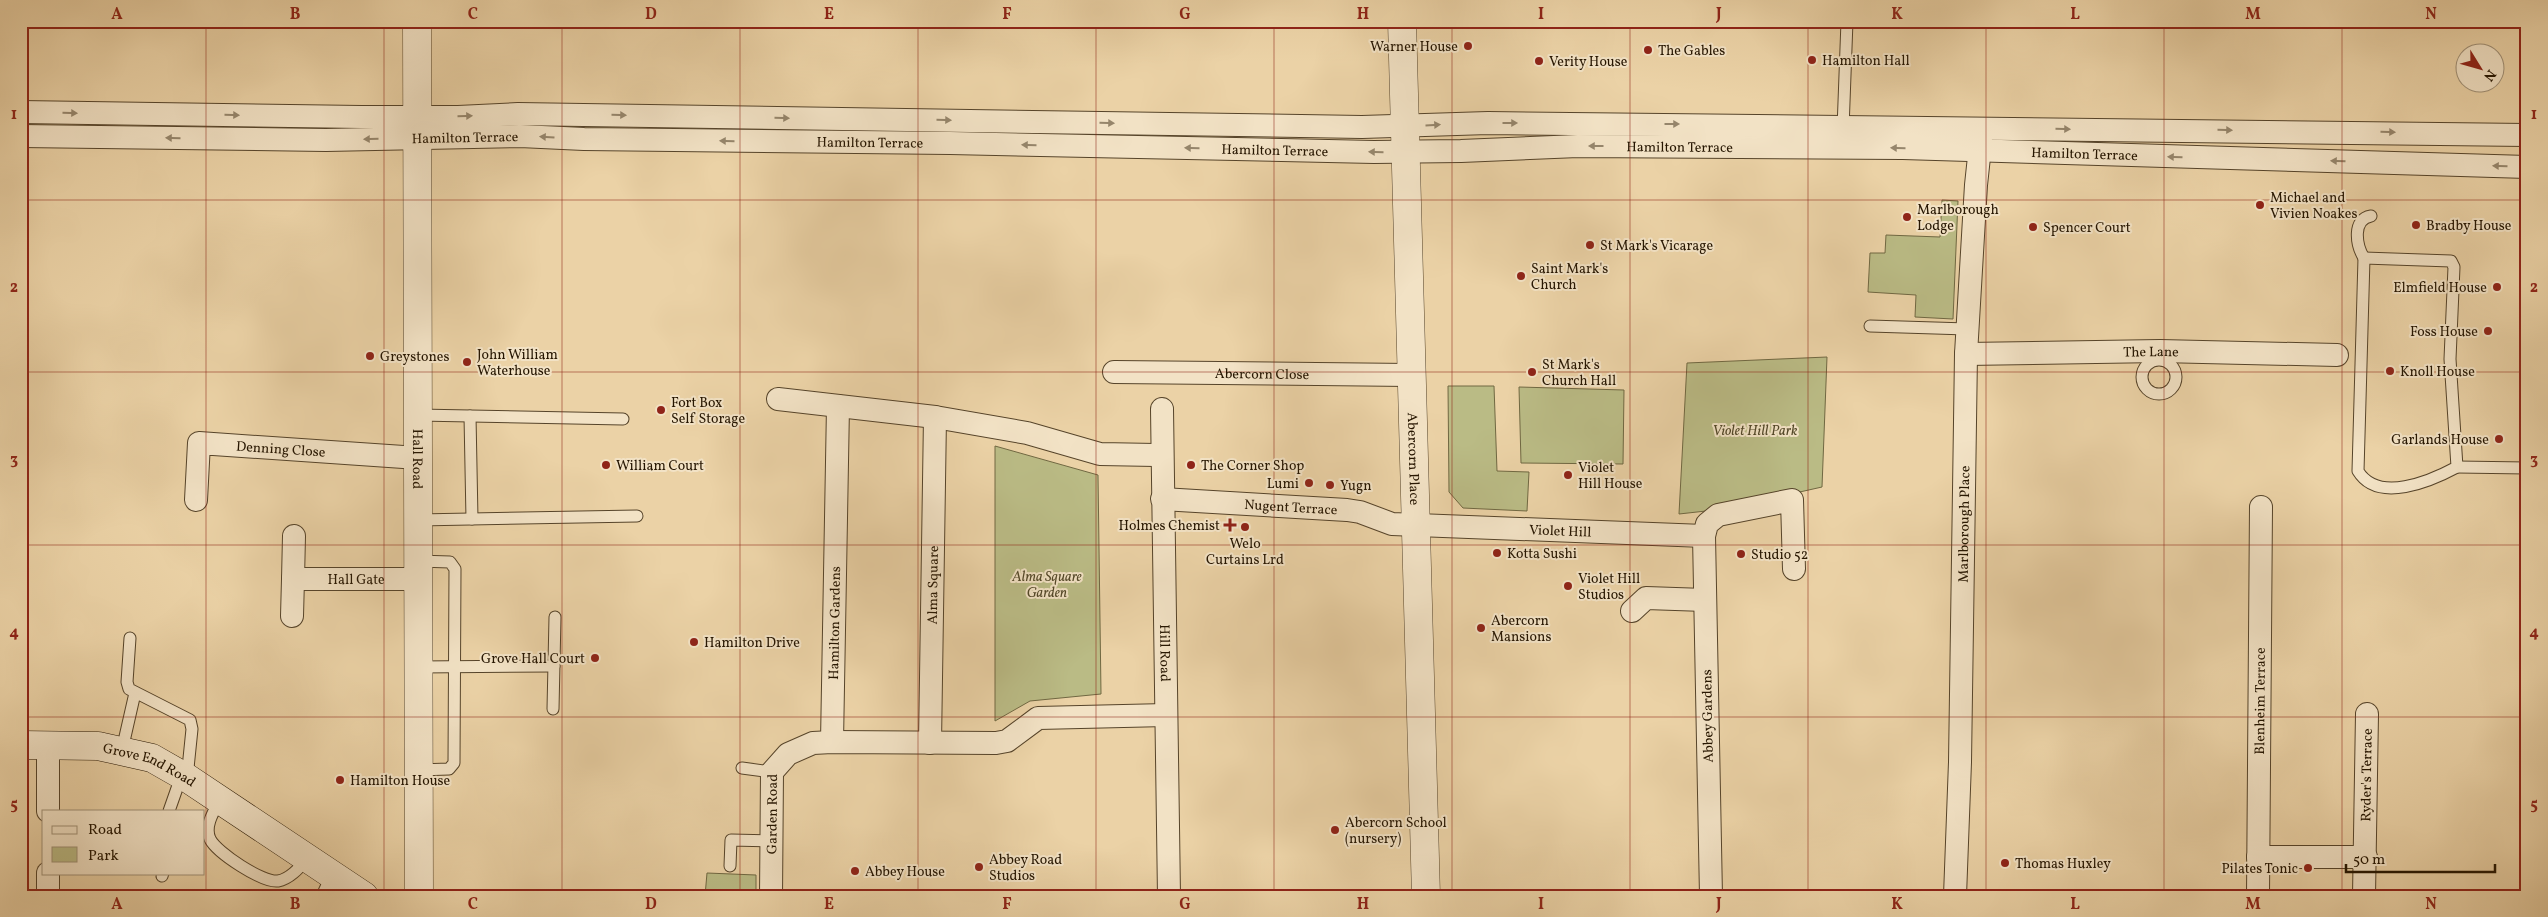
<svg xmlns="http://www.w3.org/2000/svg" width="2548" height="917" font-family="Vollkorn,serif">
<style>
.green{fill:#babb85;stroke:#706842}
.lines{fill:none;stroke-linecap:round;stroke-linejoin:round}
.service-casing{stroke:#56442a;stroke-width:13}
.minor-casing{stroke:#56442a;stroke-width:24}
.tertiary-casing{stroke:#56442a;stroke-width:29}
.secondary-casing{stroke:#251500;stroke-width:29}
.service{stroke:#f2e2c5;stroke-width:11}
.minor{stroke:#f2e2c5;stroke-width:22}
.tertiary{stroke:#f2e2c5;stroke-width:28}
.secondary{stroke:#f2e2c5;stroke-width:28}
.oneway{fill:#96866c}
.grid{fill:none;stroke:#8f2418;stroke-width:1;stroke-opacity:0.55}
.poi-dot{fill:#8f2418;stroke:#f2e2c5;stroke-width:2}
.labels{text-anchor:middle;stroke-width:4;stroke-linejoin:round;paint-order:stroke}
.poi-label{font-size:14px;fill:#251500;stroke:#f2e2c5;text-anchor:start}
.street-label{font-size:14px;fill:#251500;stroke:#f2e2c5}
.park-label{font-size:14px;font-style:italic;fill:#524728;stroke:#f2e2c5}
.neatline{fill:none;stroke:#8f2418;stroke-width:2}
.grid-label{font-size:16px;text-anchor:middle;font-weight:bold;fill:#8f2418}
</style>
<rect width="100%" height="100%" fill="#ebd2a6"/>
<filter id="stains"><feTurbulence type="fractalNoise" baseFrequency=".004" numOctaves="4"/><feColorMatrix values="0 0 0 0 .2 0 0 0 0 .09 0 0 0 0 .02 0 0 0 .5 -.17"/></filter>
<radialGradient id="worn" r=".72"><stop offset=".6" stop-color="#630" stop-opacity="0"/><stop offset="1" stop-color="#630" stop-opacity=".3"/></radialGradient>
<g class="green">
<polygon points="1942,200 1958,201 1953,319 1915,317 1916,295 1868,292 1870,253 1885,253 1886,235 1940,237"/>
<polygon points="1827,357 1822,487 1724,509 1679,514 1687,363"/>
<polygon points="1448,386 1494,386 1497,471 1529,472 1527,511 1463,508 1449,492"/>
<polygon points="1519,387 1624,390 1623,464 1521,463"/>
<polygon points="995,446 1098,475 1101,694 1030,701 995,721"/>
<polygon points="707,873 756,875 756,896 705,896"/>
</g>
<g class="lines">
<g class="service-casing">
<g id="service">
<polyline points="1843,129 1847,21"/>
<path d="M2364 258 2451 261 2454 267 2450 359 2457 467C2431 481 2378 504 2358 471Z"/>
<path d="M2364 258C2356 245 2352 219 2371 216"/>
<polyline points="1870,326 1967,329"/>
<circle cx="2159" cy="377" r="17"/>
<polyline points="418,415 623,419"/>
<polyline points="470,416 472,519"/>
<polyline points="2457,467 2527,468"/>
<polyline points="418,520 637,516"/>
<polyline points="418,561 450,562 455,569 454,763 449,769 418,770"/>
<polyline points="130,638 127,682 129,689 190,720 192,729 187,778"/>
<polyline points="419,667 554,666"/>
<polyline points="553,709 555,617"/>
<polyline points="122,750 135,693"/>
<polyline points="742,768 772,772"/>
<path d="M220 800C214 811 204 826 210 839 217 853 263 883 278 881 290 879 300 867 308 858"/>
<polyline points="169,811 182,774"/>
<polyline points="730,866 731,840 772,841"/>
<polyline points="162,876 163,873"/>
<polyline points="322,896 327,885 334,876"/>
</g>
</g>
<g class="minor-casing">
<g id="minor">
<polyline points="21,112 361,117 458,117 518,114 1362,127 1488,123 2527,135"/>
<path id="s1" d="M21 136 326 140 520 136 584 139 950 143 1374 152 1461 151 1578 146 1903 148 2527 167"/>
<path id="s2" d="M1966 354 2160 351 2337 355"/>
<path id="s3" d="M1114 372 1410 375"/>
<polyline points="778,399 935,417 1027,433 1100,454 1156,455 1161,457"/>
<path id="s4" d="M1162 409 1169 896"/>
<path id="s5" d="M1162 499 1347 510 1360 512 1392 524 1704 536"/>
<path id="s6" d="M196 500 199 443 418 458"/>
<polyline points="293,579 294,536"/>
<polyline points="1632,611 1646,598 1705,600"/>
<path id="s7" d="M292 616 293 579H418"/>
<path id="s8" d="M832 742 838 406"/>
<path id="s9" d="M930 743 935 417"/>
<polyline points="48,746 48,811"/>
<polyline points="2258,857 2366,857"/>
<polyline points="48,873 48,896"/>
<path id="s10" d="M771 896 772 772 788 754 813 743 832 742 996 743 1007 741 1038 718 1166 715"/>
<polyline points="1711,896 1704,536 1707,524 1718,515 1792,500 1794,569"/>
<path id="s11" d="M1955 896 1960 762 1966 354 1976 185 1981 138"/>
<path id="s12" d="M2258 896 2261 507"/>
<path id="s13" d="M2364 896 2367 714"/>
</g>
</g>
<g class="tertiary-casing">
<g id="tertiary">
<path id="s14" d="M417 21 419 896"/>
<path id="s15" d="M1402 21 1426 896"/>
</g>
</g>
<g class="secondary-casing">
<g id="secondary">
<path id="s16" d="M21 745 98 746 152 758 187 778 364 896"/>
</g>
</g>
<use href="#service" class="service"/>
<use href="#minor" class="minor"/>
<use href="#tertiary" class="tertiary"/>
<use href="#secondary" class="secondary"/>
</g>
<defs><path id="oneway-solid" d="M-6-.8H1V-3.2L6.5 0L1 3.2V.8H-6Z" transform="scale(1.25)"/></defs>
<g class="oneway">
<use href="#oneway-solid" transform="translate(70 113) rotate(1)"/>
<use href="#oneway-solid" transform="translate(232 115) rotate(1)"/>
<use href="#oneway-solid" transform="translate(619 115) rotate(1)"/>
<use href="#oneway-solid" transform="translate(465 116) rotate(-2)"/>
<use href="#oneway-solid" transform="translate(782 118) rotate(1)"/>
<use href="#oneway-solid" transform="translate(944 120) rotate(1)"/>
<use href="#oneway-solid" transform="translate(1107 123) rotate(1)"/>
<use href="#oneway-solid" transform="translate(1510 123)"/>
<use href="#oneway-solid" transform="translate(1672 124)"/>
<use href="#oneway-solid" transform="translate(1433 125) rotate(-3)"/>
<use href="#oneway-solid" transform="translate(2063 129) rotate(1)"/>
<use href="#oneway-solid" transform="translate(2225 130) rotate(1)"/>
<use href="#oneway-solid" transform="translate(2388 132) rotate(1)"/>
<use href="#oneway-solid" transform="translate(547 137) rotate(-177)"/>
<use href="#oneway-solid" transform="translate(173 138) rotate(-179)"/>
<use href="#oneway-solid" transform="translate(371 139) rotate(179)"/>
<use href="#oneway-solid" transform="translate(727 141) rotate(-179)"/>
<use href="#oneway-solid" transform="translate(1029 145) rotate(-179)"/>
<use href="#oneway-solid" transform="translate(1596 146) rotate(-180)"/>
<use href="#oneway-solid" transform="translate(1192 148) rotate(-179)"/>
<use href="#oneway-solid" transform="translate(1898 148) rotate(-179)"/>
<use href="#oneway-solid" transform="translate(1376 152) rotate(-179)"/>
<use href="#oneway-solid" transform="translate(2175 157) rotate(-178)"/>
<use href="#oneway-solid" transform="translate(2338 161) rotate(-178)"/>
<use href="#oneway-solid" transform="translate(2500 166) rotate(-178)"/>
</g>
<path class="grid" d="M206 21V896M384 21V896M562 21V896M740 21V896M918 21V896M1096 21V896M1274 21V896M1452 21V896M1630 21V896M1808 21V896M1986 21V896M2164 21V896M2342 21V896M21 200H2527M21 372H2527M21 545H2527M21 717H2527"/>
<g class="poi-dot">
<circle cx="1468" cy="46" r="5"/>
<circle cx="1648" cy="50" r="5"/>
<circle cx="1812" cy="60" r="5"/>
<circle cx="1539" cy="61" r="5"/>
<circle cx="2260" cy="205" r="5"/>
<circle cx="1907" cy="217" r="5"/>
<circle cx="2416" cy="225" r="5"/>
<circle cx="2033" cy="227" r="5"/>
<circle cx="1590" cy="245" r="5"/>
<circle cx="1521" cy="276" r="5"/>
<circle cx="2497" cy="287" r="5"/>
<circle cx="2488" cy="331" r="5"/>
<circle cx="370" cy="356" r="5"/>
<circle cx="467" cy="362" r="5"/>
<circle cx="2390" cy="371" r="5"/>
<circle cx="1532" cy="372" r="5"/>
<circle cx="661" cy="410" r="5"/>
<circle cx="2499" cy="439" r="5"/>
<circle cx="606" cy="465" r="5"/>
<circle cx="1191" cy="465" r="5"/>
<circle cx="1568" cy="475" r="5"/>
<circle cx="1309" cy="483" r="5"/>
<circle cx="1330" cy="485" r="5"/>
<path d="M1227.5 517.5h5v5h5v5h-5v5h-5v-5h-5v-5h5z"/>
<circle cx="1245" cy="527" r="5"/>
<circle cx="1497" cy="553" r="5"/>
<circle cx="1741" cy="554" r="5"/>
<circle cx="1568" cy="586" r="5"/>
<circle cx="1481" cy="628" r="5"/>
<circle cx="694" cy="642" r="5"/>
<circle cx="595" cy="658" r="5"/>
<circle cx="340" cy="780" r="5"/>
<circle cx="1335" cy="830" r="5"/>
<circle cx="2005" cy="863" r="5"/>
<circle cx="979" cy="867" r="5"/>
<circle cx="2308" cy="868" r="5"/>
<circle cx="855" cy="871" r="5"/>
</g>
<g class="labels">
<g class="poi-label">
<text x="1458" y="51" text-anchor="end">Warner House</text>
<text x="1658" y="55">The Gables</text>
<text x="1822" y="65">Hamilton Hall</text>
<text x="1549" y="66">Verity House</text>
<text x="2270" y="202">Michael and<tspan x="2270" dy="16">Vivien Noakes</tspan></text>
<text x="1917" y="214">Marlborough<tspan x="1917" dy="16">Lodge</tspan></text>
<text x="2426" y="230">Bradby House</text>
<text x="2043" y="232">Spencer Court</text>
<text x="1600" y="250">St Mark's Vicarage</text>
<text x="1531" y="273">Saint Mark's<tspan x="1531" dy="16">Church</tspan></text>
<text x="2487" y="292" text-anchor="end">Elmfield House</text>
<text x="2478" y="336" text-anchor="end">Foss House</text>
<text x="477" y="359">John William<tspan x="477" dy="16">Waterhouse</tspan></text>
<text x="380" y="361">Greystones</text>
<text x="1542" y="369">St Mark's<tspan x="1542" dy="16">Church Hall</tspan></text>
<text x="2400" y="376">Knoll House</text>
<text x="671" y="407">Fort Box<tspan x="671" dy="16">Self Storage</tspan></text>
<text x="2489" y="444" text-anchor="end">Garlands House</text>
<text x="616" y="470">William Court</text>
<text x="1201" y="470">The Corner Shop</text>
<text x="1578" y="472">Violet<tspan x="1578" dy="16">Hill House</tspan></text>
<text x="1299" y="488" text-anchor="end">Lumi</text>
<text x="1340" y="490">Yugn</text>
<text x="1220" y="530" text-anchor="end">Holmes Chemist</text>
<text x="1245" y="548" text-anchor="middle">Welo<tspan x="1245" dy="16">Curtains Lrd</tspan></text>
<text x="1507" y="558">Kotta Sushi</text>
<text x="1751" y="559">Studio 52</text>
<text x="1578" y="583">Violet Hill<tspan x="1578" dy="16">Studios</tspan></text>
<text x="1491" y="625">Abercorn<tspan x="1491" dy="16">Mansions</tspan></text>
<text x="704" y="647">Hamilton Drive</text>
<text x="585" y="663" text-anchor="end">Grove Hall Court</text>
<text x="350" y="785">Hamilton House</text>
<text x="1345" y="827">Abercorn School<tspan x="1345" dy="16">(nursery)</tspan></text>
<text x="989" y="864">Abbey Road<tspan x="989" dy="16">Studios</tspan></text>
<text x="2015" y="868">Thomas Huxley</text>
<text x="2298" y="873" text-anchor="end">Pilates Tonic</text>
<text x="865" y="876">Abbey House</text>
</g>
<g class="street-label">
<text dy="5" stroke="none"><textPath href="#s1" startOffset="444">Hamilton Terrace</textPath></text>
<text dy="5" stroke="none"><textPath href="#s1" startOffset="849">Hamilton Terrace</textPath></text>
<text dy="5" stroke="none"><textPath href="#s1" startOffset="1659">Hamilton Terrace</textPath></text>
<text dy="5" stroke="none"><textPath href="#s1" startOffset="1254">Hamilton Terrace</textPath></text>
<text dy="5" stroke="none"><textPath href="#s1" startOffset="2064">Hamilton Terrace</textPath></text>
<text dy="5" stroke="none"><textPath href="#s2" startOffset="185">The Lane</textPath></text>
<text dy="5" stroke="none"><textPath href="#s3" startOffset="148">Abercorn Close</textPath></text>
<text dy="5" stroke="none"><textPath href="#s6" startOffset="139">Denning Close</textPath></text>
<text dy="5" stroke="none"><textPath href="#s14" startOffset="438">Hall Road</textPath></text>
<text dy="5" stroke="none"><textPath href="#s15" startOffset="438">Abercorn Place</textPath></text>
<text dy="5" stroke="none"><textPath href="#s5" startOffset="129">Nugent Terrace</textPath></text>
<text dy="5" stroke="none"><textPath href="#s11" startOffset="372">Marlborough Place</textPath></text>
<text dy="5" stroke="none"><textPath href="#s5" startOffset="401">Violet Hill</textPath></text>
<text dy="5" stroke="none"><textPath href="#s7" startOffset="100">Hall Gate</textPath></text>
<text dy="5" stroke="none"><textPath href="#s9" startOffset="158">Alma Square</textPath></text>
<text dy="5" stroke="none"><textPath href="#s8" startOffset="119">Hamilton Gardens</textPath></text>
<text dy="5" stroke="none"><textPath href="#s4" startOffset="244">Hill Road</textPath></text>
<text dy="5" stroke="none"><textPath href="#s12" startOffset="195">Blenheim Terrace</textPath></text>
<text transform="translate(1707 716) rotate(-91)" y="5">Abbey Gardens</text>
<text dy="5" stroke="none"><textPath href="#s16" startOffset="132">Grove End Road</textPath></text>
<text dy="5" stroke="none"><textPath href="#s13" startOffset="121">Ryder's Terrace</textPath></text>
<text dy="5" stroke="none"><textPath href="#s10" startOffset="82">Garden Road</textPath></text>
</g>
<g class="park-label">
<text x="1755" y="435">Violet Hill Park</text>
<text x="1047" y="581">Alma Square<tspan x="1047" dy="16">Garden</tspan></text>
</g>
</g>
<rect width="2548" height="917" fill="none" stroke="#ebd2a6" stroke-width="55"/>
<rect x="42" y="810" width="162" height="65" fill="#f2e2c5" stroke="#a09076"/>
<rect x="52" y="826" width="25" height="8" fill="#f2e2c5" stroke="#a09076"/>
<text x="88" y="834" font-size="15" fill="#251500">Road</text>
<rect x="52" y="847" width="25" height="15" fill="#babb85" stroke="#a09076"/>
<text x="88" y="860" font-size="15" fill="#251500">Park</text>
<g transform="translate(2480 68) rotate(127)"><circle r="24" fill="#f2e2c5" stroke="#a09076"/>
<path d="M0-4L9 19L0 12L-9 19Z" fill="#8f2418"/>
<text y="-8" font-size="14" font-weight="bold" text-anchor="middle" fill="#251500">N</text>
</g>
<path d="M2346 864v8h149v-8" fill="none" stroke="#251500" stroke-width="2.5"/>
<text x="2353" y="864" font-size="15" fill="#251500" stroke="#f2e2c5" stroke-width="4" paint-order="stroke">50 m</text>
<rect x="28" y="28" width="2492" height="862" class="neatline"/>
<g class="grid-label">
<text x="117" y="19">A</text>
<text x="295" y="19">B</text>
<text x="473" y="19">C</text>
<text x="651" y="19">D</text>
<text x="829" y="19">E</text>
<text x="1007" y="19">F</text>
<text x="1185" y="19">G</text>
<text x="1363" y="19">H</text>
<text x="1541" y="19">I</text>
<text x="1719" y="19">J</text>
<text x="1897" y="19">K</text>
<text x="2075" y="19">L</text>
<text x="2253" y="19">M</text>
<text x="2431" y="19">N</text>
<text x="14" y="119">1</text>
<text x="2534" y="119">1</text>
<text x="14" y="292">2</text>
<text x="2534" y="292">2</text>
<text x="14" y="464">3</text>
<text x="2534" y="464">3</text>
<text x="14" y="637">4</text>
<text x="2534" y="637">4</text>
<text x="14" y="809">5</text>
<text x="2534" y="809">5</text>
<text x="117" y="909">A</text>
<text x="295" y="909">B</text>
<text x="473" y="909">C</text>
<text x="651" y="909">D</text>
<text x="829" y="909">E</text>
<text x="1007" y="909">F</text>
<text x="1185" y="909">G</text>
<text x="1363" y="909">H</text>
<text x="1541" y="909">I</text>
<text x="1719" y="909">J</text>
<text x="1897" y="909">K</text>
<text x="2075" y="909">L</text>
<text x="2253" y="909">M</text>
<text x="2431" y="909">N</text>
</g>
<rect width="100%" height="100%" filter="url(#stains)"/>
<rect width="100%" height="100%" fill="url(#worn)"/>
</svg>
